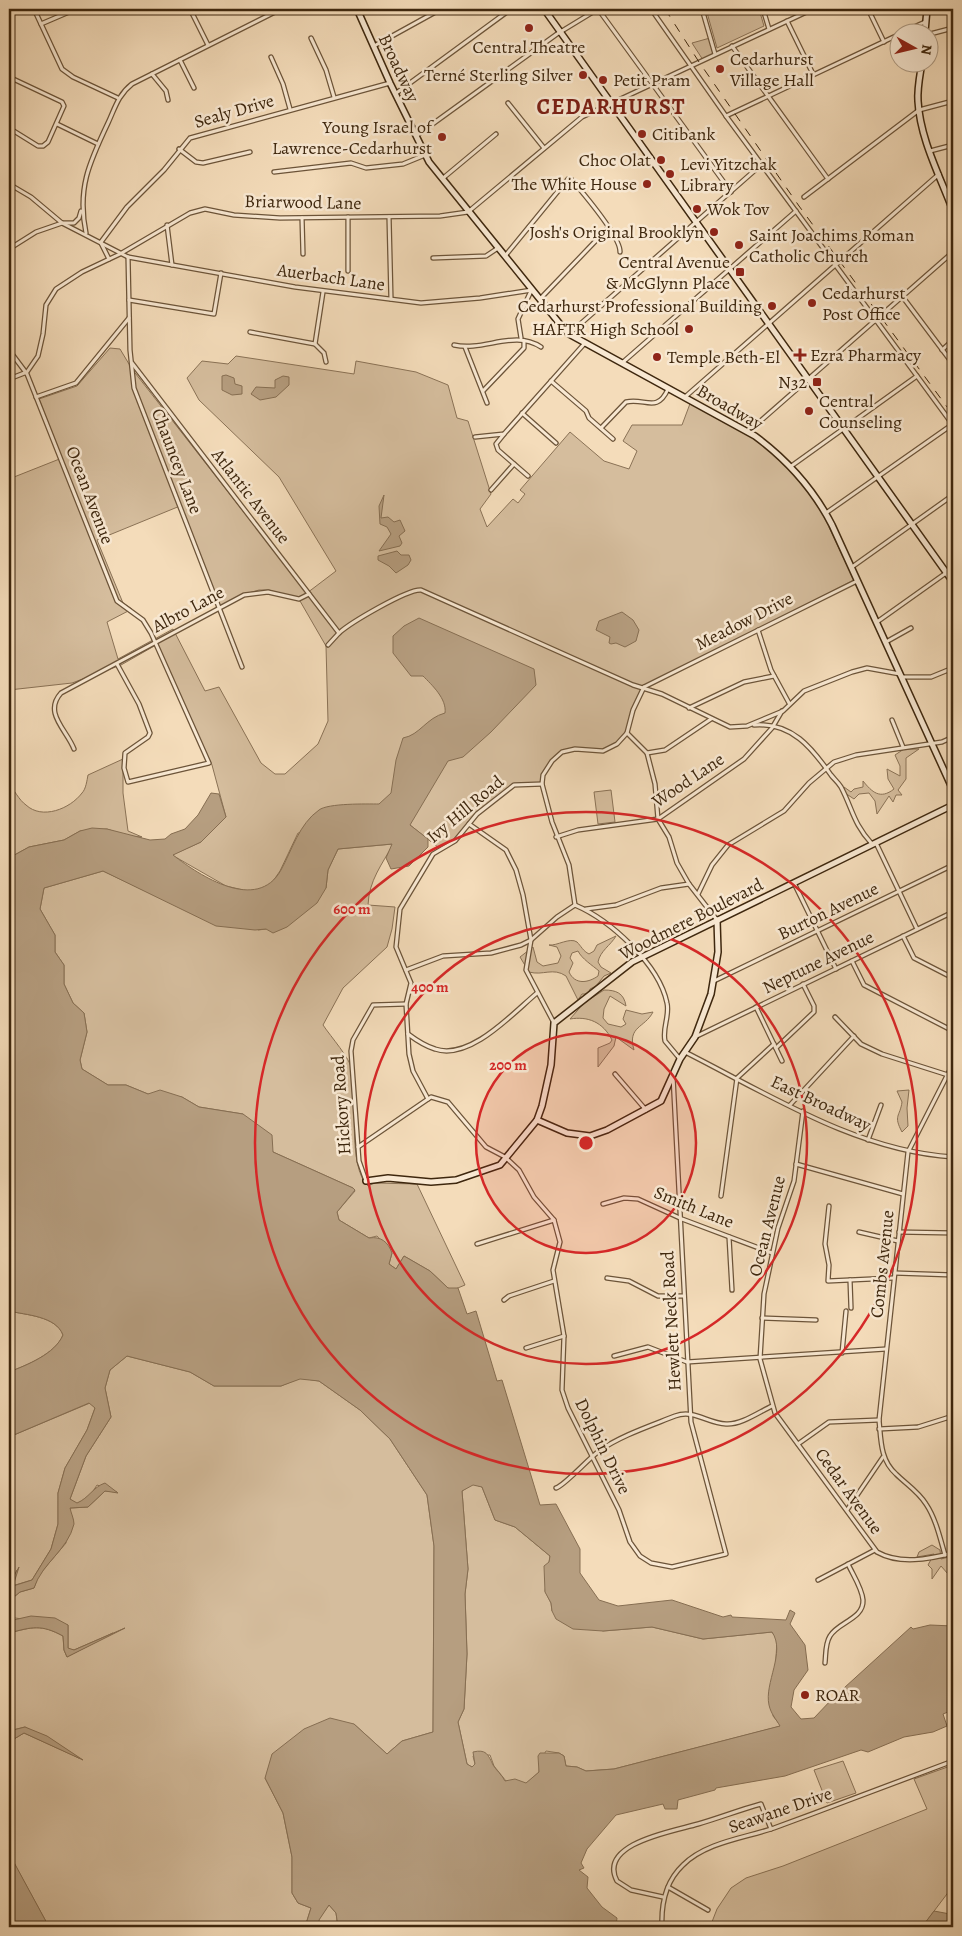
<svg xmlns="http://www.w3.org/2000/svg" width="962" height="1936" font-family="Alegreya,serif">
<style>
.green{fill:#d5bd9d;stroke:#8a7256;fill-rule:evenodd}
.water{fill:#b69e80;stroke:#866e52;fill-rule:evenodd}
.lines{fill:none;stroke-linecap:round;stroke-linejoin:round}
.street-casing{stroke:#6c5439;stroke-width:5.5}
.secondary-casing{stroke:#3e270e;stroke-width:8}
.street{stroke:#f8e8d2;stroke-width:3}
.secondary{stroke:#f8e8d2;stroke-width:5}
.rail{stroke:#3e270e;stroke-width:1;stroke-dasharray:9 9;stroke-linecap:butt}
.ring{fill:none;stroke:#d62828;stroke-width:2.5}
.poi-dot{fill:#8f2418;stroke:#f8e8d2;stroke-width:2}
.labels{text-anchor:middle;stroke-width:5;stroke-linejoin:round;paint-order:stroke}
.poi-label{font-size:18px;fill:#3e270e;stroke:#f8e8d2;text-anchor:start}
.street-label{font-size:18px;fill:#3e270e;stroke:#f8e8d2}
.district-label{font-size:22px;font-weight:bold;letter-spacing:1px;fill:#7a1f14;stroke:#f8e8d2}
.centre{fill:#d62828;stroke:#f8e8d2;stroke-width:2.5}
.ring-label{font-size:15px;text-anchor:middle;font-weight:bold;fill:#d62828;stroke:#f8e8d2;stroke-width:5;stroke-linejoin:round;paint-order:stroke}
</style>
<rect width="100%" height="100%" fill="#f4dcba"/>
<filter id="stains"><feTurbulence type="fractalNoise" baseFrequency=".004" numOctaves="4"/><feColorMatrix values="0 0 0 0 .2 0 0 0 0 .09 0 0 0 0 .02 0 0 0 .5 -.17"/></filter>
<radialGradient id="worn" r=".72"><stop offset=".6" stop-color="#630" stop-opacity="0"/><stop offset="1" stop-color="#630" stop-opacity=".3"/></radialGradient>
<g class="green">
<polygon points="706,9 759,9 764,26 717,48"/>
<polygon points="710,38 715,54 703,60 692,43"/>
<path d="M110 348 120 349 132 369 307 593 336 571 279 477 199 400 187 378 202 361 228 364 236 356 354 374 356 361 416 372 448 385 457 418 468 421 491 494 480 509 487 527 513 499 518 503 525 494 520 490 570 432 604 461 629 469 637 451 623 441 632 425H682L691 401 754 436 793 472 818 504 854 580 644 687C636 704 631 730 617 743 598 762 573 735 551 764 546 771 543 775 542 784L511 787 472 818 460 836 439 848 410 825 298 833 280 871 271 884 258 930 266 929 326 888 328 870 338 849 393 844C382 865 369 880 368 905L395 907 392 929 387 947 343 988 323 1025C331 1037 350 1058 352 1070 358 1100 347 1166 368 1186L374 1183 417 1184 465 1285 453 1290 448 1288 430 1271 404 1256 396 1269 389 1264 392 1253 377 1236 369 1238 339 1220 337 1212 355 1191 353 1188 273 1152 243 1114 199 1107 182 1097 148 1094 126 1085H108L82 1069 80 1060 87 1032 84 1013 73 1003 64 984V965L55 952V935L40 909 44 888 103 871 154 895 252 892 226 886 172 855 201 842 226 817 212 765 156 645 121 665 72 683 9 690V479L62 458 39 399 77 386ZM180 506 220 606 242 595 259 590H269L292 597 300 601 326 646 328 721 318 744 285 774H275L261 763 219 687 205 691 173 629 118 659 107 622 132 609 123 603 97 540Z"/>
<path d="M904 749H919L906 758V779L898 790 902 795H896L893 802 889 796 877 814 875 801 869 793 859 794 854 799 845 793 844 787 851 792 854 789 863 787V781C872 792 880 800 894 789L888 779 887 769 900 776V766L895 755Z"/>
<path d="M123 759V793L128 831 142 837 128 836 107 829 80 831 64 840 29 847 9 858V783C14 790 19 800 26 805 42 820 70 809 82 793 86 789 87 780 88 775Z"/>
<polygon points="611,790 615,822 598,824 594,792"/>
<path d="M616 936C611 945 600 951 598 962L601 967 611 973 604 976 596 986 590 989 588 994H582L578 1000 566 976C553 967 543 976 529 972L520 957 533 947 537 962 543 966 558 963 561 956 557 947 549 945C557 946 570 937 577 942 581 946 583 951 589 954L594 951 597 945ZM578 951C582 959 592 965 599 971L598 976C588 983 575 985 569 972L573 963 570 958 572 953Z"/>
<path d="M604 990C616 990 624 993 626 1006L610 996 604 1009 603 1018 608 1024 621 1027 626 1024 623 1019 626 1010 642 1014 653 1012C645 1028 627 1026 634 1050L616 1037 614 1046 598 1067V1048L610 1043 612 1040C603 1022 588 1016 570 1019L584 1003Z"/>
<path d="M909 1090 907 1108 908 1126 902 1132C893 1115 900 1117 902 1102L897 1091Z"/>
<path d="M9 1311C26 1315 56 1316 63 1335 55 1354 27 1365 9 1372Z"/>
<path d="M127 1356 190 1372 214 1386H281L300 1378 319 1381 360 1410 390 1439 427 1495 434 1546 433 1732 402 1741 387 1754 354 1724 265 1778 283 1813 292 1857V1893L298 1903 311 1908 305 1927H49L9 1854V1742L24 1733 79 1758 25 1727 9 1731V1633C33 1627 41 1624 63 1636L64 1650 67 1657 113 1633 74 1650 68 1649V1625L15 1618 9 1621V1601L20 1592 34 1588 38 1576 66 1543 70 1508 88 1507 105 1491 117 1492 97 1485 88 1499 76 1504 70 1499 86 1456 111 1417 105 1388 110 1370Z"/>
<polygon points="90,1403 95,1408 87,1430 65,1468 58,1493 58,1524 51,1549 32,1580 12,1586 17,1570 9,1585 9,1437"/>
<polygon points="473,1484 482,1487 495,1520 515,1527 550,1556 545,1591 551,1603 552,1611 603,1631 652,1627 703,1639 772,1632 777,1639 773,1716 781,1726 614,1769 586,1771 577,1767 566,1766 564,1756 559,1753 546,1751 540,1761 539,1772 526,1784 506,1781 494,1766 490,1755 473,1756 475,1764 472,1767 467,1764 458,1722 464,1709 467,1654 465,1594 468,1569 462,1491"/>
<polygon points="932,1545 940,1550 941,1559 953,1556 953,1569 948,1574 941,1566 932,1579 932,1569 928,1565 934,1554 917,1557 919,1552"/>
<polygon points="843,1761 856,1793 827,1803 814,1770"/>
<polygon points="953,1765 953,1886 922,1927 710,1927 717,1909 731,1888 746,1878 783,1866 927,1809 914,1779"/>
<polygon points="329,1905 336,1913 338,1927 320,1927 318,1920"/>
</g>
<g class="water">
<polygon points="226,375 234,378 235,384 242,386 242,394 232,395 222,390 222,376"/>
<polygon points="283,376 289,377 289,385 276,397 260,400 251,394 256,387 275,388 275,380"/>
<polygon points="384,495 381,518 388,517 394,522 400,520 405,531 399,536 402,543 400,546 379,551 391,534 387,527 380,524 379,506"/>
<polygon points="397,551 401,555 409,555 411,560 408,565 396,573 389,566 378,560 378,556"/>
<polygon points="622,612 633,620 639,630 636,641 625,647 616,643 611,644 609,643 610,637 596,630 599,621"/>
<path d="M419 618 534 669 536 685 491 732 463 757 448 761 410 825 428 839V847L409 866 391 869 386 858 392 844 338 849 328 870 326 888 317 903 287 927 273 933 266 929 255 930 216 926 103 871 44 888 40 909 55 935V952L64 965V984L73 1003 84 1013 87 1032 80 1060 82 1069 108 1085H126L148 1094 160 1090 182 1097 199 1107 243 1114 272 1135 273 1152 353 1188 355 1190 337 1212 339 1220 369 1238C381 1236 388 1242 392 1253L389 1264 396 1269 404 1256 430 1271 448 1288H458L467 1314 476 1311 497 1381 502 1380 540 1505 556 1504 580 1549V1573L599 1600 618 1606 672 1600 723 1617 731 1615 732 1617 786 1620 790 1610 795 1613 790 1624 805 1645 808 1670 794 1690 791 1707 801 1719 814 1718 833 1698 911 1627 913 1629 930 1625 953 1626V1710L943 1714 947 1726 933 1732 904 1737 868 1752 861 1750 785 1776 716 1788 715 1790 678 1800 677 1809H665L663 1804 616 1815 587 1849 581 1863 584 1868 579 1870 588 1877 587 1888 602 1907 617 1918 616 1927H338L336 1913 329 1905 319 1920 320 1927H305L311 1908 298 1903 292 1893V1857L283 1813 265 1778 272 1754 304 1729 330 1718 354 1724 387 1754 402 1741 433 1732 434 1546 427 1495 390 1439 360 1410 319 1381 300 1379 281 1386H214L190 1372 127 1356 110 1370 105 1388 111 1417 86 1456 70 1499 77 1503C89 1498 93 1487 105 1483L118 1493 105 1491 88 1507 70 1508C71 1513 74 1519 74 1524 68 1550 42 1563 34 1588L20 1592 9 1601V1585L19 1567 13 1586 32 1580 51 1549 58 1524V1493L65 1468 87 1430 95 1408 89 1403 9 1437V1372C27 1365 55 1354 63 1335 56 1316 26 1315 9 1311V858L29 847 64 840 80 831 92 828 107 829 150 840 165 839 171 834 185 829 198 815 211 793 219 794 226 817 201 842 173 855C200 876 257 913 281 870 292 850 299 824 319 810 328 803 367 804 379 804L391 793 396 760 403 738C420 735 426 718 445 713 447 699 432 685 423 676H411L393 653V636L404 626ZM473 1485 482 1487 495 1520 515 1527 550 1556 549 1562 544 1566 545 1592 551 1603 552 1611 556 1619 573 1629 603 1631 652 1627 703 1639 772 1632C786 1652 764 1683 769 1705 771 1714 776 1719 780 1726L614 1769 586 1771 577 1767 566 1766 564 1756 559 1753H540L538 1756 539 1772 526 1783 515 1779 505 1781C502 1775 496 1770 493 1765 488 1754 486 1749 473 1752L475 1764 472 1767 467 1764 458 1722 464 1709 467 1654 465 1594 468 1569 462 1491Z"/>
<path d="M31 1616 55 1618 68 1625V1648L74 1650 125 1628 67 1657 64 1650 63 1636C41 1624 32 1627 9 1633V1621Z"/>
<polygon points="25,1727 47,1736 83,1760 24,1733 9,1742 9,1731"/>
<polygon points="9,1854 10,1855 49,1927 9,1927"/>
<polygon points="934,1911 950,1914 953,1920 953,1927 922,1927"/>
</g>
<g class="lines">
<g class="street-casing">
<g id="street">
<polyline points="34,9 62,69 73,77 118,98"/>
<polyline points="190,9 208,45"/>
<polyline points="598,9 731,192"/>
<polyline points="651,9 726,116 953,425"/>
<polyline points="702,9 715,54"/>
<polyline points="763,9 769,29"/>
<polyline points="868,9 884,42"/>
<polyline points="787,21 813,74"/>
<polyline points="41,24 76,9"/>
<polyline points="903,32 925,22"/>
<polyline points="930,34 953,28"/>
<polyline points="311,38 326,70 334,97"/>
<polyline points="374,46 441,9"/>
<polyline points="732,46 828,179"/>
<polyline points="271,57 283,84 290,109"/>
<polyline points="180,60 194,88"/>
<polyline points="152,74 166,91 168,100"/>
<polyline points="9,77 62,102 64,106 48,142 43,146 38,146 9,128"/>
<polyline points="395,94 511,9"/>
<polyline points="508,103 544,148"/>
<polyline points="726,116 900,34"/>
<polyline points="57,124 98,144"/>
<polyline points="416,136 557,34 598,9"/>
<polyline points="179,149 196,162 203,163 250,152"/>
<polyline points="930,151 953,145"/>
<polyline points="274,172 351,163 366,168 403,164 425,155"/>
<polyline points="442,179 496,134"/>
<polyline points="9,184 31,197 62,223 128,257 295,287 421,303 480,298 532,290"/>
<polyline points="946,191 953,188"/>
<polyline points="804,197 919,110 953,101"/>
<polyline points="348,217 348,271"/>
<polyline points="389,217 391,299"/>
<polyline points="302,218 303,254"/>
<polyline points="167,225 172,265"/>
<path d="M86 233C77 189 89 163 108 123 115 108 118 95 132 84L281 9"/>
<polyline points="101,242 127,207 164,170 190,138 390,83"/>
<polyline points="101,243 109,259"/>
<polyline points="9,249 36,232 62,223 74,223 79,218 81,211"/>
<path d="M505 256 568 179 572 180C583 193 621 237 620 252"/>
<polyline points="128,257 130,350 134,388 242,667"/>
<polyline points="433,258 486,256 498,248"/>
<polyline points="902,296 953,364"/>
<polyline points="540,299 608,228"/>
<polyline points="129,300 214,314 221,273"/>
<polyline points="250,332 315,344 324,353 326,362"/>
<polyline points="569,334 762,164"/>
<polyline points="521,338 518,319 531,291"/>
<polyline points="315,344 323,292"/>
<path d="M454 345C484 352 514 329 541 347"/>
<polyline points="465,347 487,403"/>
<polyline points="9,350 27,374 117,601 143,620 151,633 209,763 128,782 124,768 125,753 148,737 150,733 139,704 117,664"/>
<polyline points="942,350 953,340"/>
<polyline points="132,363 339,633 328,645"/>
<polyline points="622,363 796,211"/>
<polyline points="9,379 27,372 38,356 43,334 46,305 56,289 82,272 120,254 190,213 205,209 234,215 280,218 440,216 468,212 582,117 813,9"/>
<polyline points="551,381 586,411 589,418 613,439"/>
<polyline points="483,391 524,348 524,341"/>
<polyline points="36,397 76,383 129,318"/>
<polyline points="685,397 939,174"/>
<polyline points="522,413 556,443"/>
<path d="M601 428 626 402C644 397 657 414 668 389"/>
<polyline points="748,432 953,252"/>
<polyline points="504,434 496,444 498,450 528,476"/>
<polyline points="475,437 504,434 585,343"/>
<polyline points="790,467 917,376"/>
<polyline points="491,490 514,464"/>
<polyline points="826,513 953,424"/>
<polyline points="852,567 953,495"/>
<polyline points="877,622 953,568"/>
<polyline points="758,630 771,670 789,703"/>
<path d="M339 633C350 623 407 589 421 590L633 685 662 694 730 727 747 726 783 711 804 691 852 672 867 668 900 674"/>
<polyline points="886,642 911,628"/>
<polyline points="902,677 931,677 953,668"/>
<polyline points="644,687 857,581"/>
<polyline points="689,708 744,682 774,676"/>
<polyline points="892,720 903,747"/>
<path d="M754 725C792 722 812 748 831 775 834 779 838 782 841 787 853 810 853 823 872 844"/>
<polyline points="627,733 647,753 655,784 658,819 669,837 677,863 689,884 717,920"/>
<path d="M74 749C67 730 43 713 61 693L244 595 268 592 299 599 309 594"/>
<polyline points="647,753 665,750 711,719"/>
<polyline points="469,824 506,850 516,870 523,895 531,940 526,970 554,1023"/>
<polyline points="556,837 578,830 658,819 744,759 772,728 782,711"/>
<polyline points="876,843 917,929"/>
<polyline points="794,883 836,969"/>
<polyline points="698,894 712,865 728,845 784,811 809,783 834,762 856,755 942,742 953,737"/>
<polyline points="575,905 569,865 552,822 542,784 543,775 552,761 562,752 575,749 603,751 617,744 627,733 633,710 644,687"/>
<path d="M575 905C610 920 659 964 667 1003 670 1016 662 1028 665 1041L680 1059"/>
<polyline points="586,909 616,905 661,888 689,884"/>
<polyline points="903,936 914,958 953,978"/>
<polyline points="852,961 864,985 953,1031"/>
<polyline points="406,970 443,956 491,953 521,945 531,940 557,917 575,905"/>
<polyline points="714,981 953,865"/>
<polyline points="756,1007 782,1061"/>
<polyline points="835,1017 861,1044 882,1054 948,1075"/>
<path d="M408 1034C416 1040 425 1046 435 1049 470 1061 513 1013 537 993"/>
<polyline points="695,1037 953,912"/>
<polyline points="776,1048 814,1012 814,1006 803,984"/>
<path d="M685 1052C770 1095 857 1151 953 1157"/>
<polyline points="615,1074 646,1110"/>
<polyline points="428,1099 413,1071 409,1054 406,1004 411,983 396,947 400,909 433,854 455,841 477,814 514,785 542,784"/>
<polyline points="790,1105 854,1036"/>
<path d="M803 1111 794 1181 778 1228 764 1294 760 1359 775 1413 877 1552C900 1565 929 1559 953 1553"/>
<polyline points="868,1140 881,1105"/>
<polyline points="358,1147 431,1097 448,1102 486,1147 505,1157 519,1170 534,1197 554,1220 560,1242 553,1270 564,1336 562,1390 568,1408 619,1510 630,1542 640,1556 651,1563 672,1567 726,1554 691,1422 673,1076"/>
<polyline points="796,1164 903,1194"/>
<polyline points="366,1181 359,1161 351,1051 353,1040 373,1005 406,1004"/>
<polyline points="721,1196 737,1078 774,1044"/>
<polyline points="603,1204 624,1198 638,1199 682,1219 772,1253"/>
<polyline points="829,1206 825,1244 829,1265 828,1281 893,1278"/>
<polyline points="859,1232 898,1241"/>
<polyline points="899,1232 953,1233"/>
<polyline points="729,1237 732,1290"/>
<polyline points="477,1244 554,1220"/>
<polyline points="953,1262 953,1331"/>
<polyline points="895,1273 953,1275"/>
<polyline points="607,1278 629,1281 658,1296 684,1296"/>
<polyline points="850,1280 851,1308"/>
<polyline points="504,1300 509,1296 554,1281"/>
<polyline points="762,1318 816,1320"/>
<polyline points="526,1348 564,1336"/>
<polyline points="842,1353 846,1311"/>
<polyline points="614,1356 648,1347 687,1362 886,1349"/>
<polyline points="879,1429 918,1427 953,1416"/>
<polyline points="798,1444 829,1422 879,1420"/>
<path d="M556 1488C564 1486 588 1459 599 1451 620 1436 650 1426 675 1416 694 1409 707 1423 726 1424 741 1425 759 1412 772 1406"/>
<polyline points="847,1510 883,1457"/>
<path d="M945 1555C940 1538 936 1519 926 1504 918 1491 906 1484 896 1474 880 1460 881 1439 879 1420L908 1152 953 1064"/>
<polyline points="818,1580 875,1550"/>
<path d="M825 1663C826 1654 825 1644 830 1636 838 1622 864 1619 863 1600 862 1588 853 1575 848 1564"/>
<polyline points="668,1887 708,1910"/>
<path d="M663 1897 631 1890 617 1881C597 1843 675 1831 698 1824 719 1818 739 1810 761 1804L771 1829"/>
<path d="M662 1927C661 1904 666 1881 683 1865 706 1842 745 1838 774 1828 834 1806 894 1783 953 1761"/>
</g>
</g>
<g class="secondary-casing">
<g id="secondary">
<path d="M357 9 390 83 429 162 564 329 569 334 755 436C786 459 814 490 832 525L953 790"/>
<polyline points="544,9 953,582"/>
<polyline points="925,32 927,9"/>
<path d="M922 62C920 75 917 89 918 101 920 139 940 176 953 211"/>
<polyline points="537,1120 567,1133 590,1136 607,1130 661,1101 680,1059 695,1037 711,994 718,952 717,920"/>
<polyline points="366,1181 388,1178 431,1182 456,1180 500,1165 537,1120 542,1106 551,1065 554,1023 632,962 953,805"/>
</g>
</g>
<use href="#street" class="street"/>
<use href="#secondary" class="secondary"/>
<polyline class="rail" points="665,9 699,62 799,206 953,415"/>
</g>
<circle cx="586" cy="1143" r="110" fill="#d62828" fill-opacity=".12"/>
<g class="ring">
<circle cx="586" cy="1143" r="110"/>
<circle cx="586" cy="1143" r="221"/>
<circle cx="586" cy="1143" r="331"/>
</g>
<g class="poi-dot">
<circle cx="529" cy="28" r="5"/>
<circle cx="720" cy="69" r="5"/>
<circle cx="583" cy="75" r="5"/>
<circle cx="603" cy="80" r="5"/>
<circle cx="642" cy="134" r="5"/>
<circle cx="442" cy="137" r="5"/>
<circle cx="661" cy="160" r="5"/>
<circle cx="670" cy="174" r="5"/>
<circle cx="647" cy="184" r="5"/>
<circle cx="697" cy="209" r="5"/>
<circle cx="714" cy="232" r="5"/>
<circle cx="739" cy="245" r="5"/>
<rect x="735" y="267" width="10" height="10" rx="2.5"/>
<circle cx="812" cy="303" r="5"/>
<circle cx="772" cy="306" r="5"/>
<circle cx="689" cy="329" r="5"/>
<path d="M797.5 347.5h5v5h5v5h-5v5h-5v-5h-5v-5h5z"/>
<circle cx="657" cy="357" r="5"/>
<rect x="812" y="377" width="10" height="10" rx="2.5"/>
<circle cx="809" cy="411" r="5"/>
<circle cx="805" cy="1695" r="5"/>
</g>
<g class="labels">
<g class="poi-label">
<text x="529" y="53" text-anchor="middle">Central Theatre</text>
<text x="730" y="65">Cedarhurst<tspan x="730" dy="21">Village Hall</tspan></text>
<text x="573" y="81" text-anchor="end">Terné Sterling Silver</text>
<text x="613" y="86">Petit Pram</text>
<text x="432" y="133" text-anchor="end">Young Israel of<tspan x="432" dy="21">Lawrence-Cedarhurst</tspan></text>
<text x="652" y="140">Citibank</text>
<text x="651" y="166" text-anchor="end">Choc Olat</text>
<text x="680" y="170">Levi Yitzchak<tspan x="680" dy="21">Library</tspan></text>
<text x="637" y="190" text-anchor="end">The White House</text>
<text x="707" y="215">Wok Tov</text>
<text x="704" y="238" text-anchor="end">Josh's Original Brooklyn</text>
<text x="749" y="241">Saint Joachims Roman<tspan x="749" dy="21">Catholic Church</tspan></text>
<text x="730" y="268" text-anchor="end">Central Avenue<tspan x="730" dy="21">&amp; McGlynn Place</tspan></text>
<text x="822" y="299">Cedarhurst<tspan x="822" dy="21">Post Office</tspan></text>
<text x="762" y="312" text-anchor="end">Cedarhurst Professional Building</text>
<text x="679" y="335" text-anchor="end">HAFTR High School</text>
<text x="810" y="361">Ezra Pharmacy</text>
<text x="667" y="363">Temple Beth-El</text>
<text x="807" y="388" text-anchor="end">N32</text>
<text x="819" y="407">Central<tspan x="819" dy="21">Counseling</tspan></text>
<text x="815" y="1701">ROAR</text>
</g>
<g class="street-label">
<text transform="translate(399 68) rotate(65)" y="6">Broadway</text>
<text transform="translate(234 111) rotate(-16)" y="6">Sealy Drive</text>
<text transform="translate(303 202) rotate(1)" y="6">Briarwood Lane</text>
<text transform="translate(331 277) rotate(8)" y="6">Auerbach Lane</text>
<text transform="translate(730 407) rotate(30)" y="6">Broadway</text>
<text transform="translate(177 461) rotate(69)" y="6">Chauncey Lane</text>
<text transform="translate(90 495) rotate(69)" y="6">Ocean Avenue</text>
<text transform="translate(251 496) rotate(52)" y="6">Atlantic Avenue</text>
<text transform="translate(188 609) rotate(-28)" y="6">Albro Lane</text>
<text transform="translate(744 621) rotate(-27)" y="6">Meadow Drive</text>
<text transform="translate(688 780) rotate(-34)" y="6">Wood Lane</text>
<text transform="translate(465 809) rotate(-40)" y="6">Ivy Hill Road</text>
<text transform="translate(828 911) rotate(-26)" y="6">Burton Avenue</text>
<text transform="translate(691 919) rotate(-27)" y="6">Woodmere Boulevard</text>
<text transform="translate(818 962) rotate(-26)" y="6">Neptune Avenue</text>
<text transform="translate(821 1103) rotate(25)" y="6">East Broadway</text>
<text transform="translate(341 1105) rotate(-94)" y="6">Hickory Road</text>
<text transform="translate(694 1207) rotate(22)" y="6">Smith Lane</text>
<text transform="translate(767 1226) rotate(-76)" y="6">Ocean Avenue</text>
<text transform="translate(882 1264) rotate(-84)" y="6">Combs Avenue</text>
<text transform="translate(671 1321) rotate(-93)" y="6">Hewlett Neck Road</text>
<text transform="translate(603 1446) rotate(64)" y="6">Dolphin Drive</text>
<text transform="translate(849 1491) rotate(54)" y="6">Cedar Avenue</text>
<text transform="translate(780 1810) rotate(-19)" y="6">Seawane Drive</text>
</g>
<g class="district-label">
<text x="611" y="114">CEDARHURST</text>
</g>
</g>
<circle cx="586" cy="1143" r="8" class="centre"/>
<g class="ring-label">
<text x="352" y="914">600 m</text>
<text x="430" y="992">400 m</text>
<text x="508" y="1070">200 m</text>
</g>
<rect width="962" height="1936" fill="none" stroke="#f4dcba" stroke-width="30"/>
<rect x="10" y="10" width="942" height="1916" fill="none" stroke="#3e270e" stroke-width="2.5"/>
<rect x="15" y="15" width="932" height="1906" fill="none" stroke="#3e270e"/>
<g transform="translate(914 48) rotate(98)"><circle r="24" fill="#f8e8d2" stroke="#ae9b84"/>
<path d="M0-4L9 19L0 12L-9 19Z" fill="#8f2418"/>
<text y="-8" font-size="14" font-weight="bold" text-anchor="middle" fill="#3e270e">N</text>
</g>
<rect width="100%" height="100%" filter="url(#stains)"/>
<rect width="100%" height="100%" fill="url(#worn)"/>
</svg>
